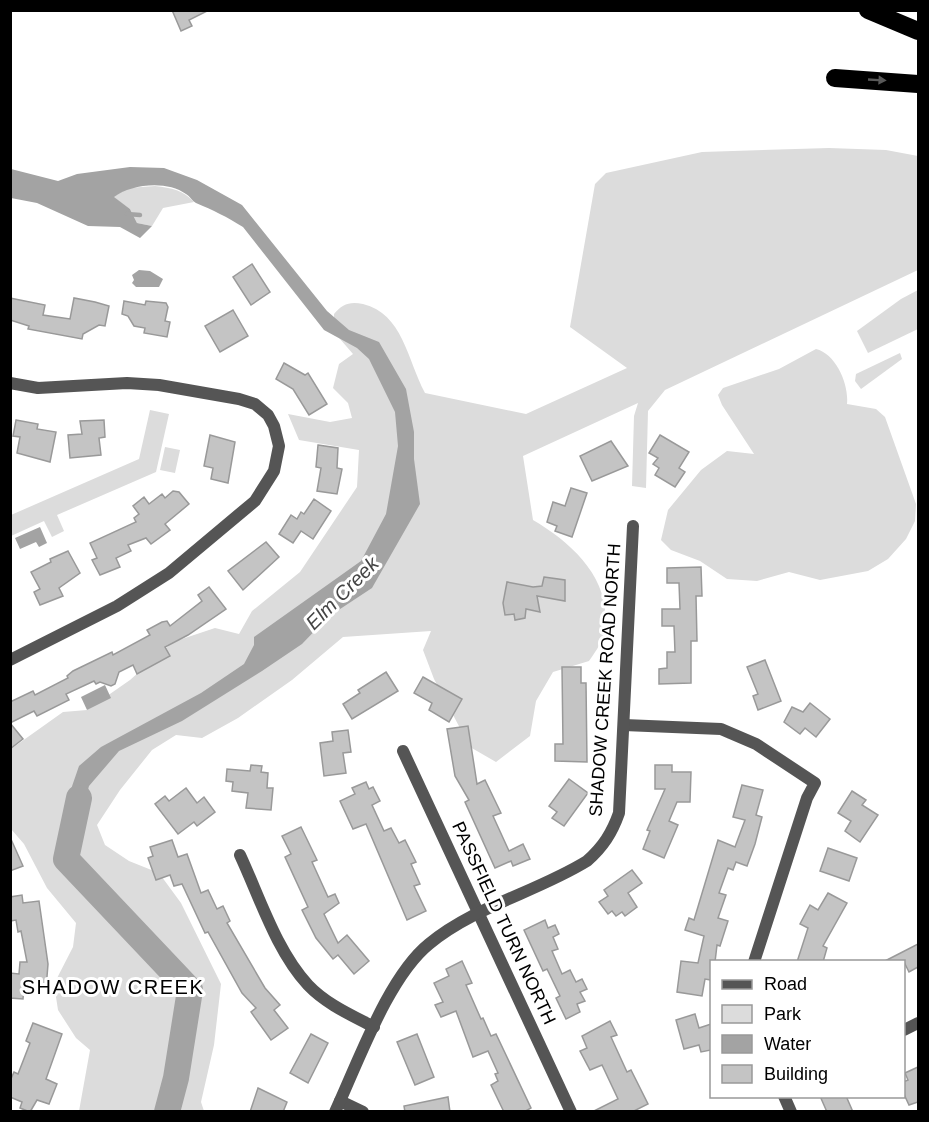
<svg xmlns="http://www.w3.org/2000/svg" width="929" height="1122" font-family="Helvetica,sans-serif">
<style>
.green{fill:#dcdcdc}
.water{fill:#a3a3a3}
.lines{fill:none;stroke-linecap:round;stroke-linejoin:round}
.stream{stroke:#a3a3a3;stroke-width:4.5}
.river{stroke:#a3a3a3;stroke-width:26}
.building{fill:#c4c4c4;stroke:#999;stroke-width:1.5}
.minor{stroke:#555;stroke-width:12}
.motorway{stroke:#000;stroke-width:18}
.oneway{fill:#595959}
.labels{text-anchor:middle;stroke-width:6;stroke-linejoin:round;paint-order:stroke}
.street-label{font-size:18px;fill:#000;stroke:#fff}
.water-label{font-size:20px;font-style:italic;fill:#444;stroke:#fff}
.neighbourhood-label{font-size:20px;letter-spacing:1.5px;fill:#000;stroke:#fff}
</style>
<rect width="100%" height="100%" fill="#fff"/>
<g class="green">
<path d="M829 148 886 150 918 156V270L665 390 648 411 646 488 632 486 634 416 638 403 523 456 533 520C574 544 616 583 603 636 601 644 594 654 589 661L553 672 536 701 530 736 496 762 470 747 434 679 423 650 431 631 343 637 292 680 238 718 202 738 176 735 152 750 120 790 97 825 105 845 129 861 159 873 181 903 221 984 214 1045 201 1102 204 1111H79L90 1050 76 1038 58 1010 54 984 73 947 76 923 47 888 24 844 11 829V749L63 712 87 710 130 680 173 642 215 628 239 634 252 611 300 572 357 487 359 450 299 440 288 414 330 422 352 418 348 403 333 388 339 364 353 354 334 332V314C342 304 350 301 363 304 403 314 407 359 425 393L526 414 627 368 570 327 595 184 606 173 702 152Z"/>
<path d="M155 186C172 188 183 190 194 202L163 208 152 226 137 223 130 209 113 197 128 188Z"/>
<polygon points="918,290 918,329 868,353 857,331 901,299"/>
<path d="M816 349C836 354 849 384 847 404L876 409 885 417 916 504 915 521 906 539 888 559 868 571 820 580 789 572 757 581 727 579 700 561 671 550 661 540 668 510 701 470 727 451 754 454 722 405 718 395 723 388 779 369Z"/>
<polygon points="900,353 902,359 861,389 855,381 856,374"/>
<polygon points="150,410 169,414 156,472 57,515 64,531 52,537 44,521 11,536 11,515 139,459"/>
<polygon points="165,447 180,450 175,473 160,470"/>
</g>
<g class="water">
<path d="M130 167 164 168 197 180 242 205 327 311 349 330 379 342 406 389 414 432V459L420 504 372 588 328 617 302 644 262 671 182 721 119 751 89 786 76 831H66L69 795 79 766 101 747 201 693 244 664 254 645V637L361 561 386 514 398 446 395 412 369 359 357 348 324 330 243 227C227 217 213 210 196 203 192 201 190 196 186 194 167 180 131 184 114 197L130 209 137 223 152 226 140 238 120 227 88 226 37 203 11 198V169L58 181 77 174Z"/>
<polygon points="139,270 150,271 163,279 159,287 136,287 132,283 134,280 132,275"/>
<polygon points="40,527 47,543 39,547 36,542 20,549 15,538"/>
<polygon points="105,685 111,698 87,710 81,697"/>
</g>
<g class="lines">
<polyline class="stream" points="127,214 140,215"/>
<polyline class="river" points="79,798 66,859 190,990 176,1078 167,1112"/>
</g>
<g class="building">
<polygon points="172,10 209,10 189,20 192,26 181,31"/>
<polygon points="252,264 270,292 251,305 233,277"/>
<polygon points="10,298 45,305 43,315 70,319 74,298 95,302 109,306 105,326 99,325 83,334 82,339 28,329 29,326 10,320"/>
<polygon points="124,301 145,305 146,301 166,303 168,307 165,321 170,322 167,337 144,333 145,328 134,326 128,316 122,314"/>
<polygon points="233,310 248,336 220,352 205,326"/>
<polygon points="284,363 305,375 308,373 327,404 309,415 293,389 276,379"/>
<polygon points="16,420 38,424 37,429 56,432 50,462 17,453 20,437 13,436"/>
<polygon points="104,420 105,437 99,438 101,455 70,458 68,435 82,434 80,421"/>
<polygon points="210,435 235,442 228,483 211,479 213,468 204,466"/>
<polygon points="660,435 689,452 679,468 685,472 675,487 655,475 659,468 653,464 658,458 649,453"/>
<polygon points="611,441 628,466 592,481 580,456"/>
<polygon points="318,445 338,448 337,468 342,469 337,494 317,491 321,468 316,467"/>
<polygon points="571,488 587,493 572,537 555,531 557,526 547,522 553,502 565,506"/>
<polygon points="173,491 179,492 189,504 165,524 170,530 151,544 146,538 128,545 131,551 116,558 120,567 100,575 92,560 97,558 90,543 136,522 134,518 139,514 133,506 144,497 149,504 162,494 165,498"/>
<polygon points="314,499 331,511 313,539 301,531 293,543 279,534 291,515 297,519 301,512 304,514"/>
<polygon points="266,542 279,557 243,590 228,571"/>
<polygon points="68,551 80,573 59,588 63,596 40,605 34,592 40,589 31,572 51,562 50,559"/>
<polygon points="701,567 702,596 696,596 697,641 691,641 691,683 659,684 659,669 667,668 667,652 675,652 674,626 662,626 662,609 680,609 679,583 667,583 667,568"/>
<polygon points="544,577 565,580 565,601 537,596 540,612 526,609 525,618 515,620 514,614 505,615 503,603 507,582 533,587 542,586"/>
<polygon points="209,587 226,609 188,635 165,647 170,656 137,674 133,665 119,672 115,684 111,686 100,682 96,684 94,681 66,694 69,700 37,716 34,711 10,723 10,702 33,691 35,695 68,678 67,676 73,671 112,652 113,655 150,635 147,630 162,622 167,621 170,626 202,601 198,595"/>
<polygon points="765,660 781,701 758,710 753,696 758,694 747,667"/>
<polygon points="562,667 581,667 581,683 586,683 587,762 555,761 555,744 563,744"/>
<polygon points="386,672 398,691 352,719 343,704 360,693 358,690"/>
<polygon points="423,677 462,699 449,722 429,710 432,703 414,693"/>
<polygon points="810,703 830,719 816,737 805,728 800,734 784,722 792,707 803,712"/>
<polygon points="10,723 23,739 10,749"/>
<polygon points="468,726 477,784 485,780 501,813 493,816 509,851 523,844 530,859 513,866 511,861 495,868 465,802 469,800 455,776 447,729"/>
<polygon points="348,730 351,752 343,753 346,773 324,776 320,743 333,741 332,732"/>
<polygon points="251,765 262,766 261,772 268,773 267,788 273,788 271,810 246,808 248,793 232,791 233,782 226,781 227,769 250,771"/>
<polygon points="655,765 672,765 672,772 691,772 690,802 677,802 669,821 678,825 664,858 643,849 650,831 647,830 665,789 655,789"/>
<polygon points="569,779 588,793 564,826 552,818 557,812 549,806"/>
<polygon points="366,782 369,789 373,787 380,801 372,805 384,831 391,828 399,843 405,840 416,862 411,864 420,884 414,886 426,911 407,920 366,824 353,829 340,801 355,794 352,788"/>
<polygon points="742,785 763,790 756,815 762,817 755,844 747,866 736,862 733,870 728,868 719,893 726,895 718,918 728,921 720,946 717,945 715,962 711,962 711,980 705,979 702,996 677,992 681,961 698,963 704,936 685,930 689,918 694,920 718,840 735,847 745,820 733,817"/>
<polygon points="186,788 197,803 204,797 215,812 197,826 194,822 178,834 155,804 165,796 169,801"/>
<polygon points="852,791 866,800 862,805 878,815 860,842 845,831 851,821 838,813"/>
<polygon points="301,827 317,860 312,862 328,897 335,894 339,903 324,914 338,943 347,935 369,961 354,974 338,955 333,959 316,938 302,910 308,907 285,857 291,854 282,836"/>
<polygon points="10,837 23,866 10,871"/>
<polygon points="172,840 178,857 187,854 201,893 208,890 217,909 223,906 230,921 227,923 265,988 280,1005 274,1010 288,1028 271,1040 251,1012 256,1008 242,993 208,932 205,933 182,884 174,886 170,875 156,880 148,858 153,856 150,847"/>
<polygon points="828,848 857,858 849,881 820,871"/>
<polygon points="632,870 642,883 628,893 637,907 625,916 622,912 616,916 612,911 608,914 599,902 608,896 604,890"/>
<polygon points="828,893 847,903 823,946 827,948 823,962 797,962 808,928 800,924 810,905 818,910"/>
<polygon points="22,895 23,903 39,901 48,964 46,989 24,987 23,999 10,998 10,973 19,974 20,962 27,962 21,931 18,932 16,920 10,921 10,897"/>
<polygon points="545,920 548,928 555,925 559,934 553,937 558,949 552,951 562,974 570,970 576,982 582,979 587,989 580,992 585,1001 577,1004 580,1012 566,1019 556,998 560,996 547,969 543,971 524,930"/>
<polygon points="918,944 918,967 909,972 904,962 883,962"/>
<polygon points="462,961 472,983 466,985 481,1019 483,1018 491,1036 496,1034 531,1108 524,1112 504,1112 491,1085 498,1081 495,1074 498,1073 488,1051 473,1057 456,1011 441,1017 435,1005 443,1002 434,983 449,976 446,969"/>
<polygon points="695,1014 699,1028 711,1024 711,1050 701,1052 699,1045 684,1049 676,1020"/>
<polygon points="610,1021 617,1035 611,1037 627,1072 631,1070 648,1104 632,1112 592,1112 618,1099 602,1065 590,1070 580,1051 587,1048 582,1036"/>
<polygon points="33,1023 62,1034 46,1079 57,1084 49,1104 37,1100 30,1112 20,1108 22,1102 10,1097 10,1081 14,1072 18,1074 30,1043 26,1041"/>
<polygon points="311,1034 328,1043 308,1083 290,1073"/>
<polygon points="417,1034 434,1077 415,1085 397,1042"/>
<polygon points="918,1067 918,1102 909,1105 903,1092 903,1082 908,1080 905,1073"/>
<polygon points="258,1088 287,1102 283,1112 250,1112"/>
<polygon points="820,1096 846,1096 853,1112 827,1112"/>
<polygon points="448,1097 450,1112 405,1112 404,1106"/>
</g>
<g class="lines">
<g class="minor">
<polyline points="10,383 38,388 127,383 159,385 239,399 255,404 268,415 274,426 279,446 274,471 255,501 169,573 117,606 10,660"/>
<polyline points="624,725 721,729 756,744 815,783 807,798 754,962"/>
<polyline points="403,751 571,1112"/>
<path d="M240 855C260 898 276 950 308 985 326 1004 351 1015 374 1027"/>
<polyline points="904,1030 918,1023"/>
<polyline points="784,1096 791,1112"/>
<polyline points="340,1101 363,1112"/>
<path d="M335 1112C358 1063 388 977 429 944 475 906 537 892 587 861 603 847 612 833 619 813L633 526"/>
</g>
<g class="motorway">
<polyline points="868,10 918,31"/>
<polyline points="835,78 918,84"/>
</g>
</g>
<defs><path id="oneway-solid" d="M-6-.8H1V-3.2L6.5 0L1 3.2V.8H-6Z" transform="scale(1.5)"/></defs>
<use class="oneway" href="#oneway-solid" transform="translate(877 80) rotate(3)"/>
<g class="labels">
<g class="street-label">
<text transform="translate(605 680) rotate(-86)" y="6">SHADOW CREEK ROAD NORTH</text>
<text transform="translate(504 923) rotate(65)" y="6">PASSFIELD TURN NORTH</text>
</g>
<g class="water-label">
<text transform="translate(342 593) rotate(-45)" y="7">Elm Creek</text>
</g>
<g class="neighbourhood-label">
<text x="113" y="994">SHADOW CREEK</text>
</g>
</g>
<rect width="929" height="1122" fill="none" stroke="#000000" stroke-width="24"/>
<rect x="710" y="960" width="195" height="138" fill="#ffffff" stroke="#999999" stroke-width="1.5"/>
<rect x="722" y="980" width="30" height="9" fill="#555555" stroke="#999999" stroke-width="1.5"/>
<text x="764" y="990" font-size="18" fill="#000000">Road</text>
<rect x="722" y="1005" width="30" height="18" fill="#dcdcdc" stroke="#999999" stroke-width="1.5"/>
<text x="764" y="1020" font-size="18" fill="#000000">Park</text>
<rect x="722" y="1035" width="30" height="18" fill="#a3a3a3" stroke="#999999" stroke-width="1.5"/>
<text x="764" y="1050" font-size="18" fill="#000000">Water</text>
<rect x="722" y="1065" width="30" height="18" fill="#c4c4c4" stroke="#999999" stroke-width="1.5"/>
<text x="764" y="1080" font-size="18" fill="#000000">Building</text>
</svg>
